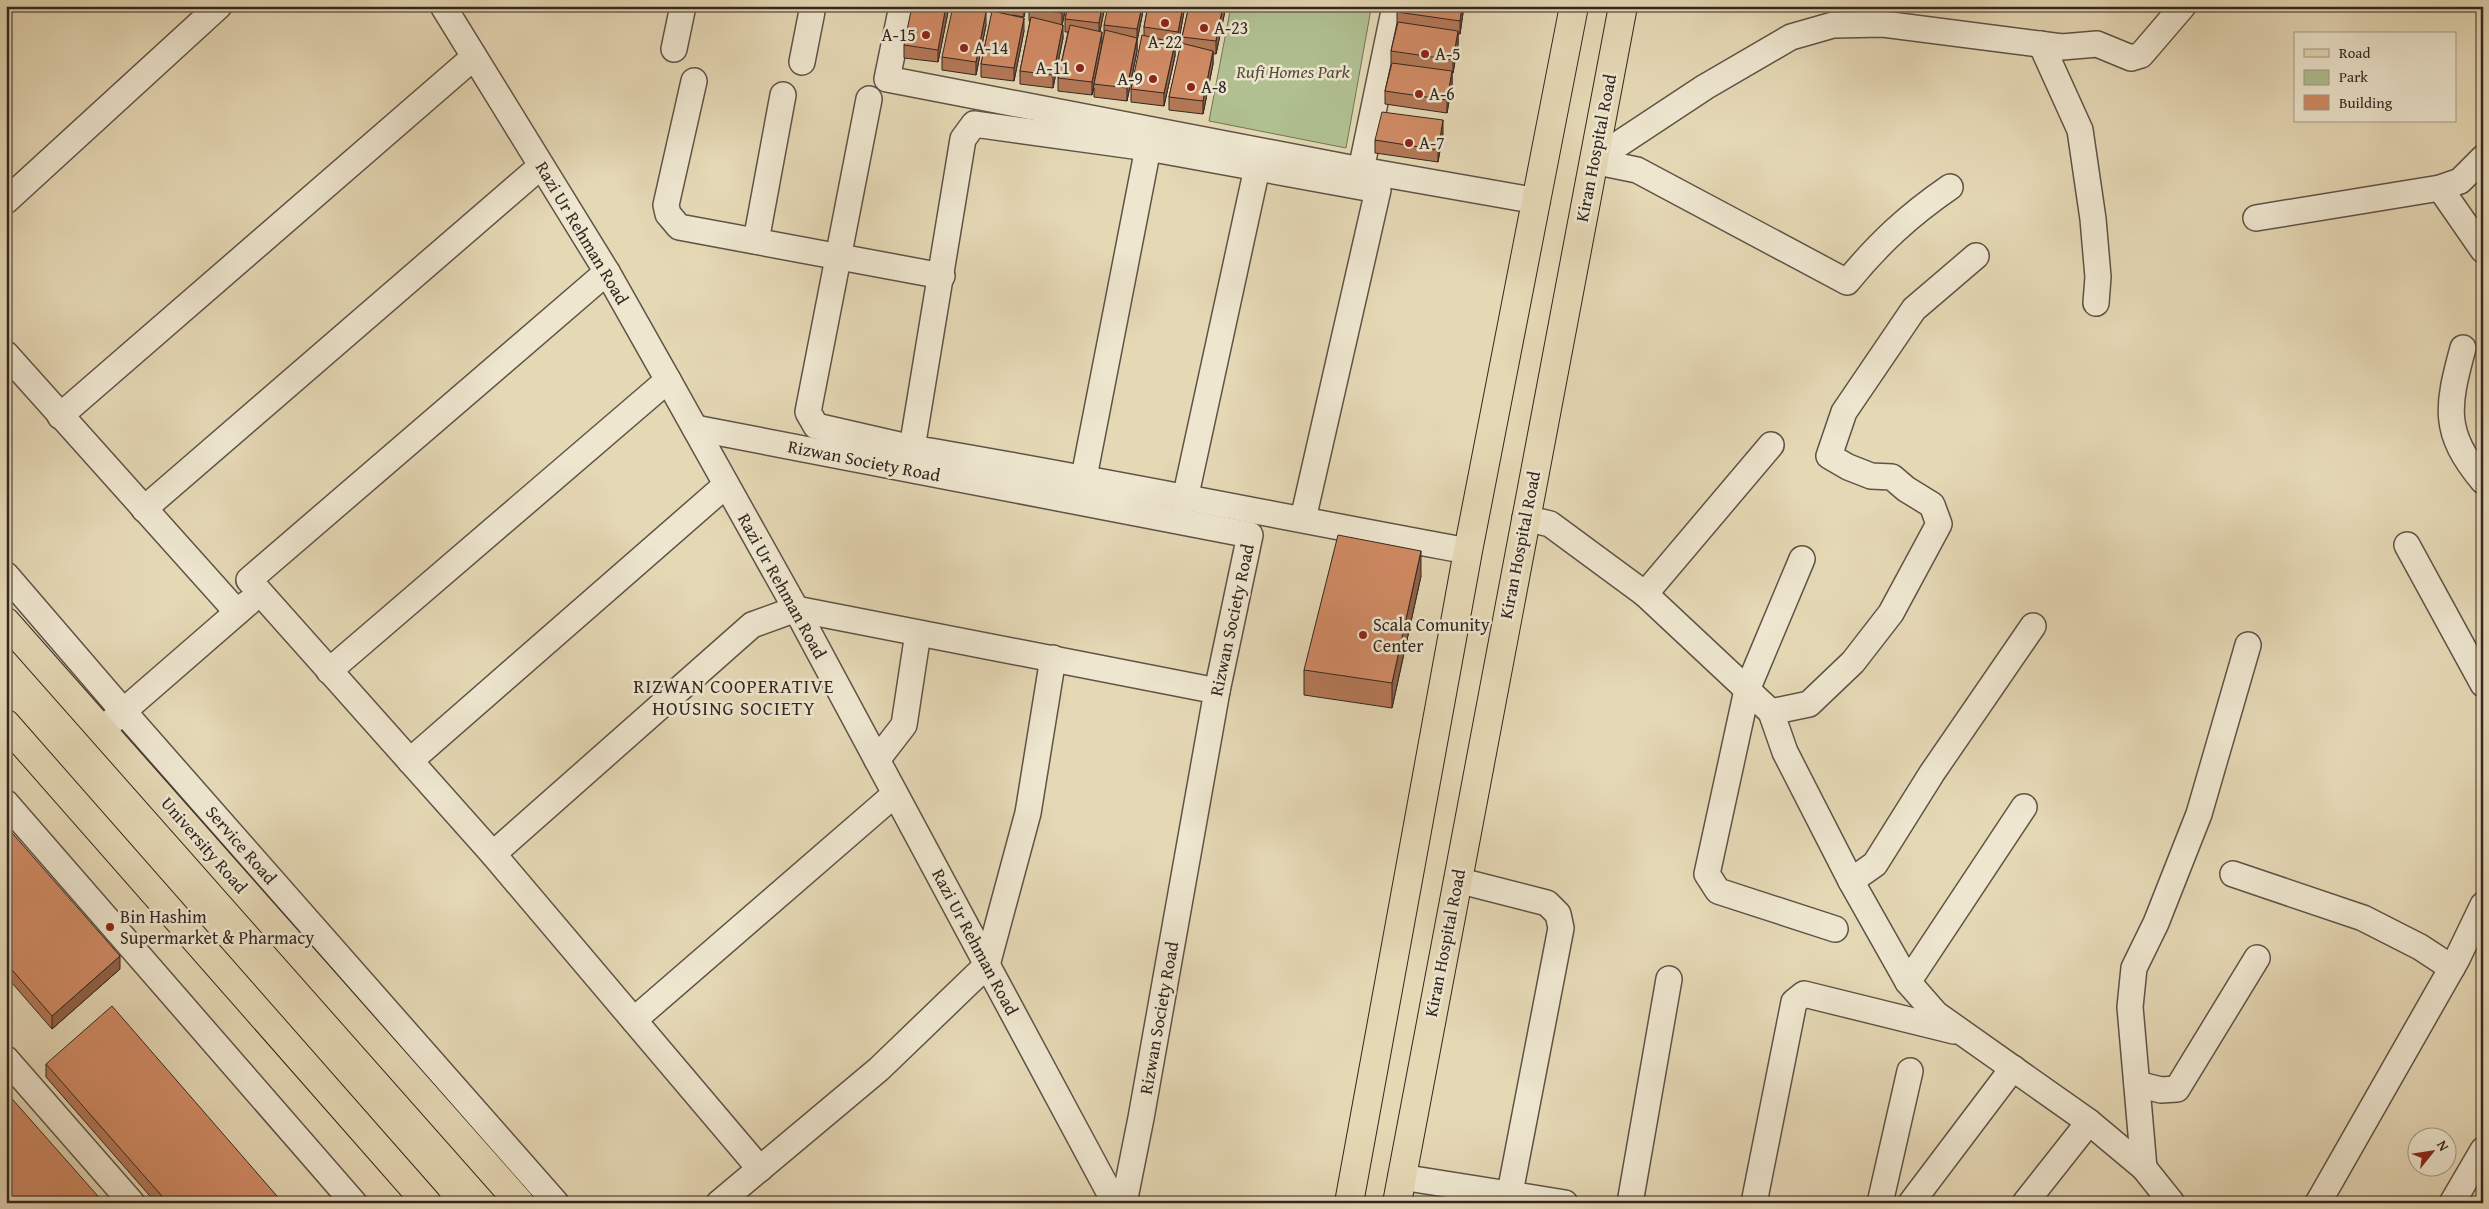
<svg xmlns="http://www.w3.org/2000/svg" width="2489" height="1209" font-family="'Gentium Book Plus',serif">
<style>
.green{fill:#b0c091;stroke:#717459}
.lines{fill:none;stroke-linecap:round;stroke-linejoin:round}
.minor-casing{stroke:#5f5346;stroke-width:28}
.major-casing{stroke:#322721;stroke-width:30}
.minor{stroke:#eee6cf;stroke-width:25}
.major{stroke:#e5d8b5;stroke-width:28}
.wall{fill:#b47857;stroke:#322721}
.shaded-wall{fill:#926147;stroke:#322721}
.building{fill:#d18b65;stroke:#322721}
.poi-dot{fill:#8f2418;stroke:#eee6cf;stroke-width:2}
.labels{text-anchor:middle;stroke-width:5;stroke-linejoin:round;paint-order:stroke}
.poi-label{font-size:18px;fill:#322721;stroke:#eee6cf;text-anchor:start}
.park-label{font-size:18px;font-style:italic;fill:#524d3d;stroke:#eee6cf}
.street-label{font-size:18px;fill:#322721;stroke:#eee6cf}
.neighbourhood-label{font-size:19px;letter-spacing:1px;fill:#322721;stroke:#eee6cf}
</style>
<rect width="100%" height="100%" fill="#e5d8b5"/>
<filter id="stains"><feTurbulence type="fractalNoise" baseFrequency=".004" numOctaves="4"/><feColorMatrix values="0 0 0 0 .2 0 0 0 0 .09 0 0 0 0 .02 0 0 0 .5 -.17"/></filter>
<radialGradient id="worn" r=".72"><stop offset=".6" stop-color="#630" stop-opacity="0"/><stop offset="1" stop-color="#630" stop-opacity=".3"/></radialGradient>
<polygon class="green" points="1231,6 1350,6 1371,9 1346,148 1209,121"/>
<g class="lines">
<g class="minor-casing">
<g id="minor">
<polyline points="443,6 607,272 668,380 796,609 1115,1203"/>
<polyline points="902,6 887,79 1361,170 1537,201"/>
<polyline points="2041,44 2080,130 2093,219 2098,277 2096,303"/>
<polyline points="674,49 683,6"/>
<polyline points="802,62 813,6"/>
<polyline points="694,81 666,205 668,214 679,227 942,276"/>
<polyline points="869,99 808,412 816,426 912,448"/>
<polyline points="1593,161 1705,87 1791,37 1833,25 1883,24 2062,47 2097,44 2131,58 2141,55 2183,6"/>
<path d="M1593 161 1637 170 1847 282C1879 243 1908 216 1950 187"/>
<polyline points="1361,170 1395,6"/>
<polyline points="2440,188 2483,250"/>
<polyline points="6,201 219,6"/>
<polyline points="2256,218 2440,188 2460,181 2483,158"/>
<polyline points="756,241 783,95"/>
<polyline points="607,272 249,580 493,854 760,1169"/>
<path d="M2463 348C2447 407 2442 432 2483 481"/>
<polyline points="6,354 237,612"/>
<polyline points="60,416 474,57"/>
<polyline points="695,428 1250,535 1217,691 1141,1118 1124,1203"/>
<polyline points="1084,477 1148,148"/>
<polyline points="1185,499 1257,168"/>
<polyline points="144,509 541,166"/>
<polyline points="1525,518 1550,524 1645,594 1771,712 1785,752 1851,881 1908,982 1936,1014 2089,1122 2144,1168 2172,1203"/>
<path d="M1303 519 1378 190 1148 148 974 124 963 139 912 448C1098 479 1282 517 1468 551"/>
<polyline points="2407,545 2483,684"/>
<polyline points="1802,559 1747,690 1707,874 1718,891 1835,929"/>
<polyline points="6,575 123,711 556,1203"/>
<polyline points="1645,594 1771,445"/>
<polyline points="329,671 668,380"/>
<polyline points="1771,712 1809,704 1853,662 1891,613 1939,524 1932,505 1906,489 1892,477 1871,476 1848,467 1829,456 1844,412 1914,309 1976,256"/>
<polyline points="111,722 248,603"/>
<polyline points="877,760 904,725 918,633"/>
<polyline points="410,761 726,485"/>
<polyline points="6,803 354,1203"/>
<polyline points="493,854 752,625 796,609 1217,691"/>
<polyline points="2233,874 2363,918 2420,947 2452,968"/>
<polyline points="1457,880 1547,903 1558,914 1561,928 1508,1203"/>
<polyline points="1851,881 1875,864 1932,773 2033,626"/>
<polyline points="1908,982 2024,807"/>
<polyline points="634,1020 895,794"/>
<polyline points="6,1059 132,1203"/>
<polyline points="2137,1084 2161,1090 2177,1089 2257,958"/>
<polyline points="2144,1168 2130,1007 2134,968 2156,923 2199,814 2248,645"/>
<polyline points="1401,1177 1565,1203"/>
<polyline points="719,1203 879,1069 987,965 1028,813 1053,658"/>
<polyline points="1630,1203 1669,979"/>
<polyline points="1754,1203 1794,1002 1804,994 1954,1031"/>
<polyline points="1880,1203 1910,1071"/>
<polyline points="1911,1203 2013,1068"/>
<polyline points="2025,1203 2089,1122"/>
<polyline points="2318,1203 2457,959 2483,905"/>
<polyline points="2452,1203 2483,1150"/>
</g>
</g>
<g class="major-casing">
<g id="major">
<polyline points="6,622 520,1203"/>
<polyline points="6,724 427,1203"/>
<polyline points="1349,1203 1468,551 1574,6"/>
<polyline points="1397,1203 1623,6"/>
</g>
</g>
<use href="#minor" class="minor"/>
<use href="#major" class="major"/>
</g>
<g class="wall">
<polygon points="948,6 948,12 938,62 904,58 904,45"/>
<polygon points="975,6 990,6 989,8"/>
<polygon points="990,6 1026,6 1024,17 1012,15 1024,31 1014,81 981,77 981,64 992,13 990,12"/>
<polygon points="1066,6 1062,25 1063,38 1053,88 1020,84 1020,71 1030,21 1029,21 1029,8"/>
<polygon points="1068,6 1105,6 1100,31 1102,43 1104,37 1104,25 1144,6 1137,41 1137,51 1127,101 1094,97 1094,88 1092,95 1058,91 1058,78 1068,32 1065,32 1065,19"/>
<polygon points="1148,6 1185,6 1178,45 1175,44 1175,56 1164,106 1131,102 1131,89 1144,36 1144,27"/>
<polygon points="1189,6 1226,6 1216,54 1213,54 1213,64 1203,114 1169,110 1169,97 1182,44 1182,37"/>
<polygon points="1464,6 1460,34 1458,34 1458,44 1453,73 1452,73 1452,84 1447,113 1385,104 1385,91 1391,64 1391,51 1397,23 1397,12"/>
<polygon points="986,25 976,75 942,70 942,57"/>
<polygon points="1443,133 1438,162 1375,153 1375,140"/>
<polygon points="1421,576 1392,708 1304,695 1304,670"/>
<polygon points="6,826 120,969 52,1029 6,976"/>
<polygon points="46,1064 283,1203 156,1203 46,1077"/>
</g>
<g class="shaded-wall">
<polygon points="946,6 948,6 948,12 938,62 938,50"/>
<polygon points="1024,6 1026,6 1024,17"/>
<polygon points="1064,6 1066,6 1062,26 1062,13"/>
<polygon points="1102,6 1105,6 1099,36 1099,23"/>
<polygon points="1142,6 1144,6 1137,41 1137,51 1127,101 1127,88 1137,39 1137,29"/>
<polygon points="1183,6 1185,6 1178,45 1178,32"/>
<polygon points="1223,6 1226,6 1216,54 1216,41"/>
<polygon points="1462,6 1464,6 1460,34 1460,21"/>
<polygon points="986,12 986,25 976,75 976,62"/>
<polygon points="1024,18 1024,31 1014,81 1014,68"/>
<polygon points="1063,25 1063,38 1053,88 1053,75"/>
<polygon points="1458,31 1458,44 1453,73 1453,60"/>
<polygon points="1102,32 1102,45 1094,84 1092,95 1092,82"/>
<polygon points="1175,43 1175,56 1164,106 1164,93"/>
<polygon points="1213,51 1213,64 1203,114 1203,101"/>
<polygon points="1452,71 1452,84 1447,113 1447,100"/>
<polygon points="1443,120 1443,133 1438,162 1438,150"/>
<polygon points="1421,551 1421,576 1392,708 1392,683"/>
<polygon points="120,956 120,969 52,1029 52,1016"/>
</g>
<g class="building">
<polygon points="912,6 946,6 938,50 904,45"/>
<polygon points="953,6 963,6 986,12 976,62 942,57"/>
<polygon points="1029,6 1064,6 1062,13 1029,8"/>
<polygon points="1068,6 1102,6 1099,23 1065,19"/>
<polygon points="1108,6 1142,6 1137,29 1104,25"/>
<polygon points="1148,6 1183,6 1178,32 1144,27"/>
<polygon points="1189,6 1223,6 1216,41 1182,37"/>
<polygon points="1399,6 1462,6 1460,21 1397,12"/>
<polygon points="992,11 1024,18 1014,68 981,64"/>
<polygon points="1031,17 1063,25 1053,75 1020,71"/>
<polygon points="1398,22 1458,31 1453,60 1391,51"/>
<polygon points="1070,25 1102,32 1092,82 1058,78"/>
<polygon points="1105,30 1137,38 1127,88 1094,84"/>
<polygon points="1142,35 1175,43 1164,93 1131,89"/>
<polygon points="1181,43 1213,51 1203,101 1169,97"/>
<polygon points="1392,63 1452,71 1447,100 1385,91"/>
<polygon points="1382,112 1443,120 1438,150 1375,140"/>
<polygon points="1338,535 1421,551 1392,683 1304,670"/>
<polygon points="6,826 120,956 52,1016 6,963"/>
<polygon points="112,1006 283,1203 168,1203 46,1064"/>
<polygon points="6,1092 104,1203 6,1203"/>
</g>
<g class="poi-dot">
<circle cx="1165" cy="23" r="5"/>
<circle cx="1204" cy="28" r="5"/>
<circle cx="926" cy="35" r="5"/>
<circle cx="964" cy="48" r="5"/>
<circle cx="1425" cy="54" r="5"/>
<circle cx="1080" cy="68" r="5"/>
<circle cx="1153" cy="79" r="5"/>
<circle cx="1191" cy="87" r="5"/>
<circle cx="1419" cy="94" r="5"/>
<circle cx="1409" cy="143" r="5"/>
<circle cx="1363" cy="635" r="5"/>
<circle cx="110" cy="927" r="5"/>
</g>
<g class="labels">
<g class="poi-label">
<text x="1214" y="34">A-23</text>
<text x="916" y="41" text-anchor="end">A-15</text>
<text x="1165" y="48" text-anchor="middle">A-22</text>
<text x="974" y="54">A-14</text>
<text x="1435" y="60">A-5</text>
<text x="1070" y="74" text-anchor="end">A-11</text>
<text x="1143" y="85" text-anchor="end">A-9</text>
<text x="1201" y="93">A-8</text>
<text x="1429" y="100">A-6</text>
<text x="1419" y="149">A-7</text>
<text x="1373" y="631">Scala Comunity<tspan x="1373" dy="21">Center</tspan></text>
<text x="120" y="923">Bin Hashim<tspan x="120" dy="21">Supermarket &amp; Pharmacy</tspan></text>
</g>
<g class="park-label">
<text x="1293" y="78">Rufi Homes Park</text>
</g>
<g class="street-label">
<text transform="translate(1596 148) rotate(-79)" y="6">Kiran Hospital Road</text>
<text transform="translate(582 233) rotate(59)" y="6">Razi Ur Rehman Road</text>
<text transform="translate(864 461) rotate(11)" y="6">Rizwan Society Road</text>
<text transform="translate(1520 545) rotate(-79)" y="6">Kiran Hospital Road</text>
<text transform="translate(782 586) rotate(61)" y="6">Razi Ur Rehman Road</text>
<text transform="translate(1232 620) rotate(-78)" y="6">Rizwan Society Road</text>
<text transform="translate(204 845) rotate(49)" y="6">University Road</text>
<text transform="translate(241 845) rotate(49)" y="6">Service Road</text>
<text transform="translate(975 942) rotate(62)" y="6">Razi Ur Rehman Road</text>
<text transform="translate(1445 943) rotate(-79)" y="6">Kiran Hospital Road</text>
<text transform="translate(1159 1018) rotate(-80)" y="6">Rizwan Society Road</text>
</g>
<g class="neighbourhood-label">
<text x="734" y="693">RIZWAN COOPERATIVE<tspan x="734" dy="22">HOUSING SOCIETY</tspan></text>
</g>
</g>
<rect width="2489" height="1209" fill="none" stroke="#e5d8b5" stroke-width="25"/>
<rect x="8" y="8" width="2474" height="1194" fill="none" stroke="#322721" stroke-width="2.5"/>
<rect x="12" y="12" width="2464" height="1184" fill="none" stroke="#322721"/>
<rect x="2294" y="32" width="162" height="90" fill="#eee6cf" stroke="#a39a89"/>
<rect x="2304" y="49" width="25" height="8" fill="#e5d8b5" stroke="#a39a89"/>
<text x="2339" y="58" font-size="15" fill="#322721">Road</text>
<rect x="2304" y="70" width="25" height="15" fill="#b0c091" stroke="#a39a89"/>
<text x="2339" y="82" font-size="15" fill="#322721">Park</text>
<rect x="2304" y="95" width="25" height="15" fill="#d18b65" stroke="#a39a89"/>
<text x="2339" y="108" font-size="15" fill="#322721">Building</text>
<g transform="translate(2432 1152) rotate(60)"><circle r="24" fill="#eee6cf" stroke="#a39a89"/>
<path d="M0-4L9 19L0 12L-9 19Z" fill="#8f2418"/>
<text y="-8" font-size="14" font-weight="bold" text-anchor="middle" fill="#322721">N</text>
</g>
<rect width="100%" height="100%" filter="url(#stains)"/>
<rect width="100%" height="100%" fill="url(#worn)"/>
</svg>
